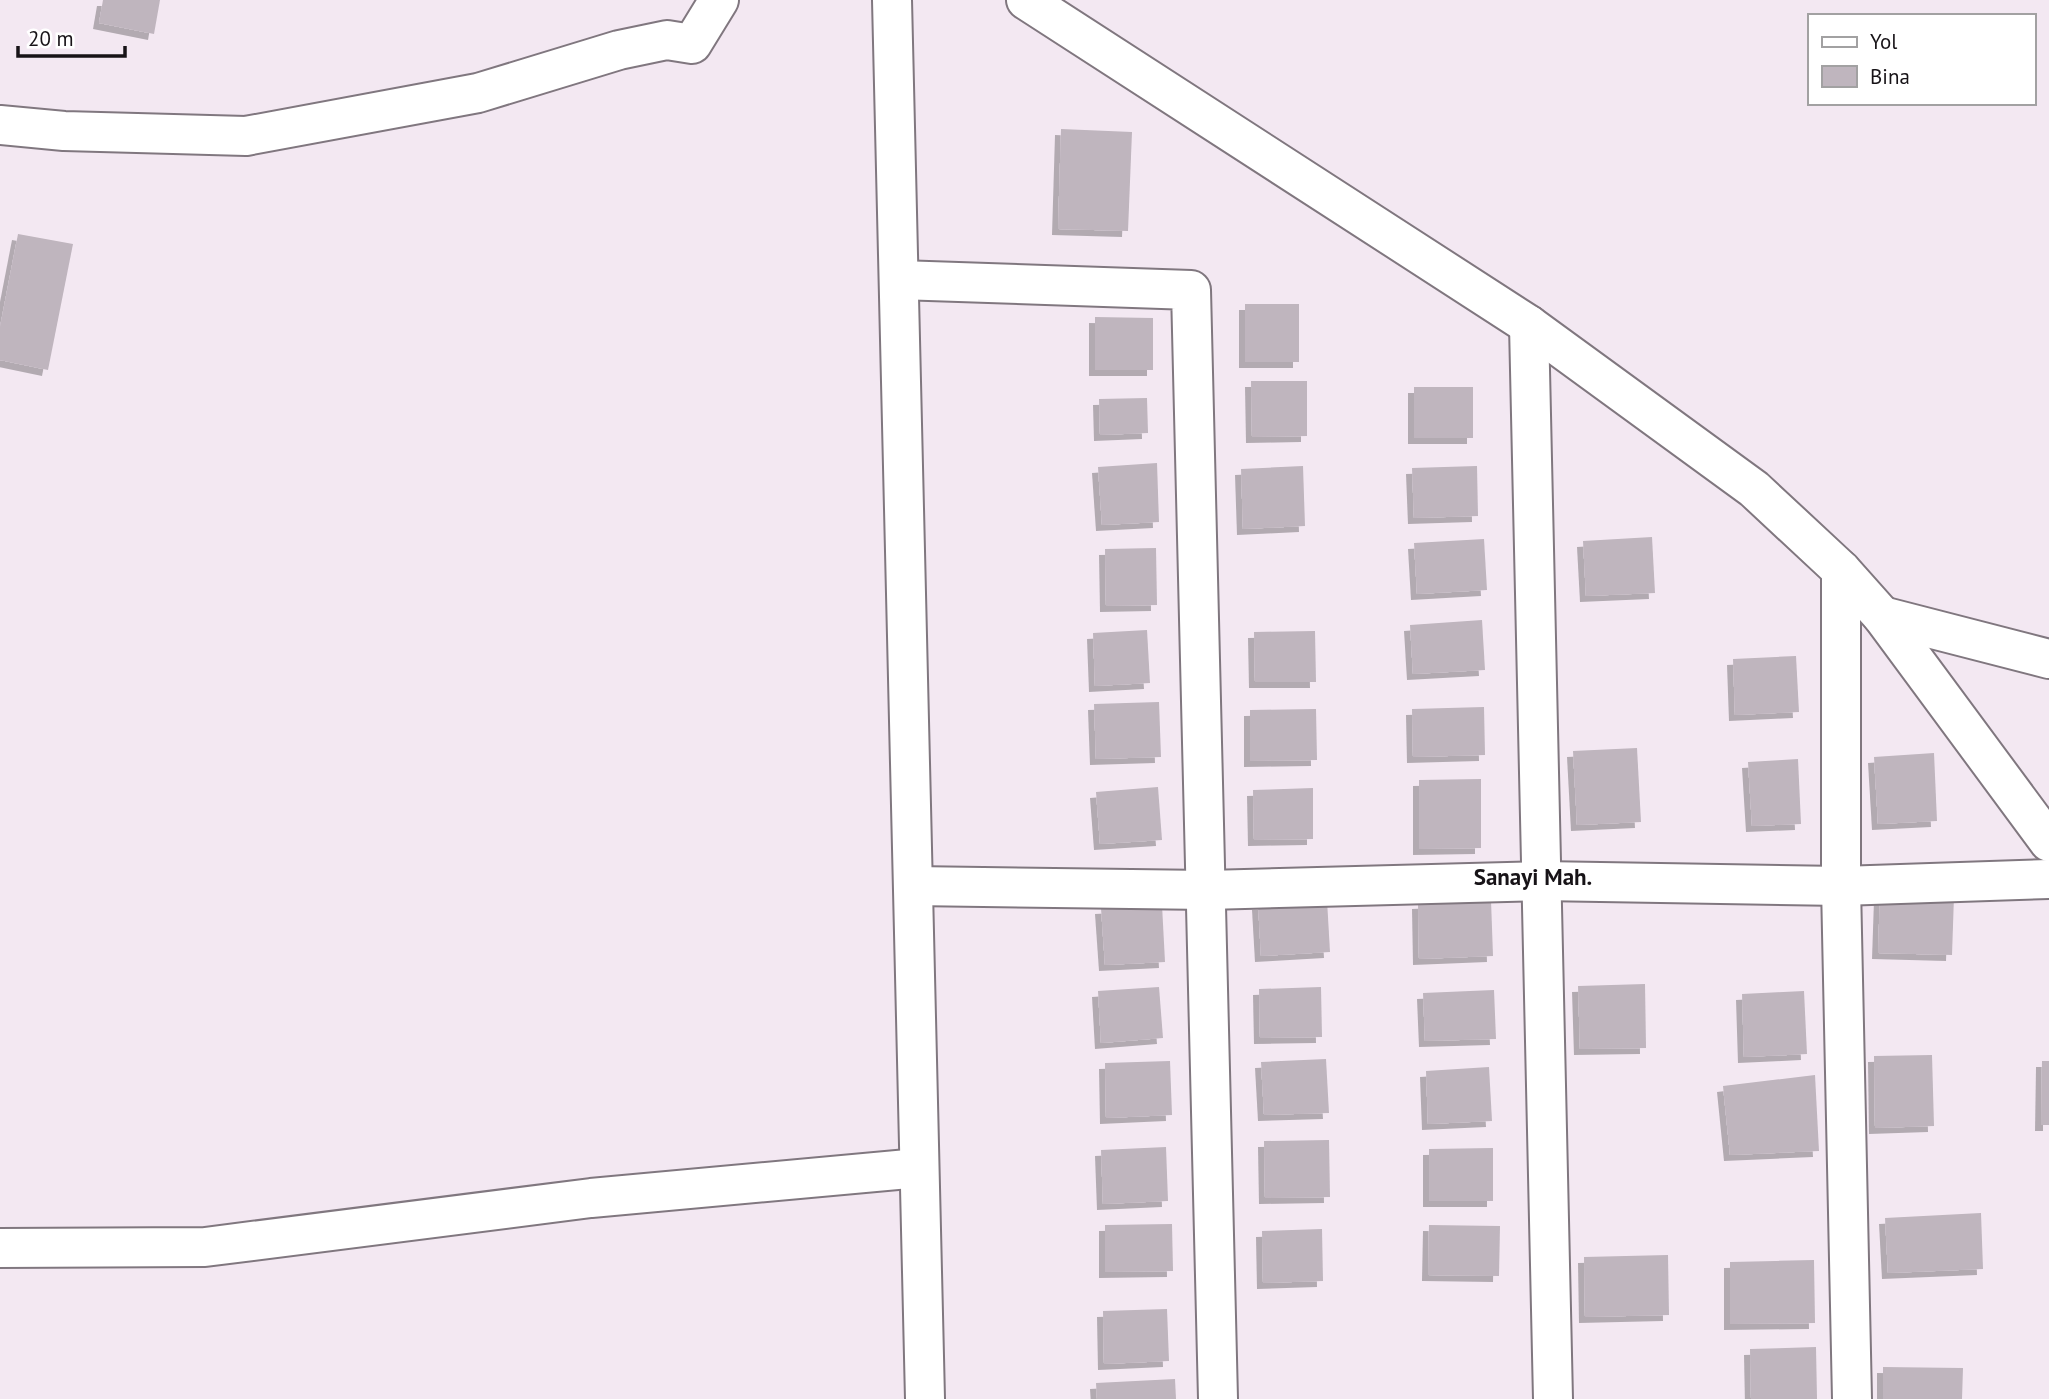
<svg xmlns="http://www.w3.org/2000/svg" width="2049" height="1399" font-family="'PT Sans',sans-serif">
<style>
.building{fill:#bfb5be;filter:url(#shadow)}
.lines{fill:none;stroke-linecap:round;stroke-linejoin:round}
.minor-casing{stroke:#80777f;stroke-width:42}
.secondary-casing{stroke:#80777f;stroke-width:42}
.minor{stroke:#fff;stroke-width:38}
.secondary{stroke:#fff;stroke-width:38}
.labels{text-anchor:middle;stroke-width:7;stroke-linejoin:round;paint-order:stroke}
.neighbourhood-label{font-size:23px;font-weight:bold;fill:#171317;stroke:#fff}
</style>
<defs>
<filter id="shadow"><feDropShadow dx="-6" dy="6" stdDeviation="0" flood-color="#0004"/></filter>
</defs>
<rect width="100%" height="100%" fill="#f3e8f2"/>
<g class="building">
<polygon points="103,0 160,0 154,34 99,23"/>
<polygon points="1061,129 1132,132 1128,231 1058,229"/>
<polygon points="18,234 73,244 48,370 0,360 0,327"/>
<rect x="1245" y="304" width="54" height="58"/>
<polygon points="1095,317 1153,318 1153,370 1095,370"/>
<polygon points="1251,381 1307,381 1307,436 1252,437"/>
<rect x="1414" y="387" width="59" height="51"/>
<polygon points="1147,398 1148,433 1100,435 1099,399"/>
<polygon points="1157,463 1159,522 1102,525 1098,467"/>
<polygon points="1303,466 1305,526 1243,529 1241,469"/>
<polygon points="1477,466 1478,516 1414,518 1412,468"/>
<polygon points="1652,537 1655,593 1586,596 1583,541"/>
<polygon points="1484,539 1487,590 1417,594 1414,543"/>
<polygon points="1156,548 1157,605 1106,606 1105,549"/>
<polygon points="1482,620 1485,670 1413,674 1410,625"/>
<polygon points="1147,630 1150,683 1095,686 1093,633"/>
<polygon points="1315,631 1316,682 1255,682 1254,632"/>
<polygon points="1796,656 1799,712 1735,715 1733,659"/>
<polygon points="1159,702 1161,757 1096,759 1094,704"/>
<polygon points="1484,707 1485,755 1413,757 1412,709"/>
<polygon points="1316,709 1317,760 1250,761 1250,710"/>
<polygon points="1637,748 1641,822 1577,825 1573,751"/>
<polygon points="1934,753 1937,821 1878,824 1874,757"/>
<polygon points="1798,759 1801,824 1752,826 1748,762"/>
<polygon points="1481,779 1481,848 1419,849 1419,780"/>
<polygon points="1158,787 1162,840 1100,844 1096,792"/>
<polygon points="1313,788 1313,839 1254,840 1253,790"/>
<polygon points="1880,894 1954,896 1952,955 1878,953"/>
<polygon points="1327,900 1330,952 1261,956 1258,904"/>
<polygon points="1491,900 1493,956 1419,959 1418,903"/>
<polygon points="1162,905 1165,962 1105,965 1101,908"/>
<polygon points="1645,984 1646,1048 1580,1049 1578,986"/>
<polygon points="1159,987 1163,1038 1101,1043 1098,991"/>
<polygon points="1321,987 1322,1037 1260,1038 1259,989"/>
<polygon points="1494,990 1496,1039 1425,1041 1423,993"/>
<polygon points="1804,991 1807,1054 1744,1057 1742,994"/>
<polygon points="1932,1055 1934,1126 1875,1128 1874,1056"/>
<polygon points="1326,1059 1329,1113 1264,1115 1261,1062"/>
<polygon points="1170,1061 1172,1115 1106,1118 1105,1063"/>
<polygon points="2042,1061 2049,1061 2049,1125 2041,1125"/>
<polygon points="1489,1067 1492,1121 1428,1124 1426,1071"/>
<polygon points="1815,1075 1819,1151 1730,1155 1723,1086"/>
<polygon points="1329,1140 1330,1197 1265,1198 1264,1141"/>
<polygon points="1166,1147 1168,1201 1103,1204 1101,1150"/>
<polygon points="1493,1148 1493,1201 1429,1201 1429,1149"/>
<polygon points="1981,1213 1983,1269 1888,1273 1885,1218"/>
<polygon points="1172,1224 1173,1271 1105,1272 1105,1225"/>
<polygon points="1429,1225 1500,1226 1499,1276 1428,1275"/>
<polygon points="1322,1229 1323,1281 1263,1283 1262,1231"/>
<polygon points="1668,1255 1669,1315 1585,1317 1584,1257"/>
<polygon points="1814,1260 1815,1323 1730,1324 1730,1262"/>
<polygon points="1167,1309 1169,1361 1104,1364 1103,1311"/>
<polygon points="1816,1347 1817,1399 1751,1399 1750,1349"/>
<polygon points="1883,1367 1963,1368 1962,1399 1883,1399"/>
<polygon points="1175,1379 1176,1399 1097,1399 1096,1383"/>
</g>
<g class="lines">
<g class="minor-casing">
<g id="minor">
<polyline points="1026,0 1529,325 1754,489 1841,570 1882,616 2049,842"/>
<polyline points="0,125 64,131 246,136 478,93 619,50 667,40 692,44 719,0"/>
<polyline points="899,280 1191,290 1218,1399"/>
<polyline points="1529,325 1553,1399"/>
<polyline points="1841,570 1841,886 1852,1399"/>
<polyline points="1882,616 2049,659"/>
<polyline points="913,886 1208,890 1541,881 1841,886 2049,879"/>
<polyline points="0,1248 205,1247 591,1198 919,1168"/>
</g>
</g>
<g class="secondary-casing">
<polyline id="secondary" points="892,0 925,1399"/>
</g>
<use href="#minor" class="minor"/>
<use href="#secondary" class="secondary"/>
</g>
<g class="labels">
<g class="neighbourhood-label">
<text x="1533" y="885">Sanayi Mah.</text>
</g>
</g>
<rect x="1808" y="14" width="228" height="91" fill="#ffffff" stroke="#a2a1a2" stroke-width="2"/>
<rect x="1822" y="37" width="35" height="10" fill="#ffffff" stroke="#a2a1a2" stroke-width="2"/>
<text x="1870" y="49" font-size="21" fill="#171317">Yol</text>
<rect x="1822" y="66" width="35" height="21" fill="#bfb5be" stroke="#a2a1a2" stroke-width="2"/>
<text x="1870" y="84" font-size="21" fill="#171317">Bina</text>
<path d="M18 46v10h107v-10" fill="none" stroke="#171317" stroke-width="3.5"/>
<text x="28" y="46" font-size="21" fill="#171317" stroke="#ffffff" stroke-width="5" paint-order="stroke">20 m</text>
</svg>
